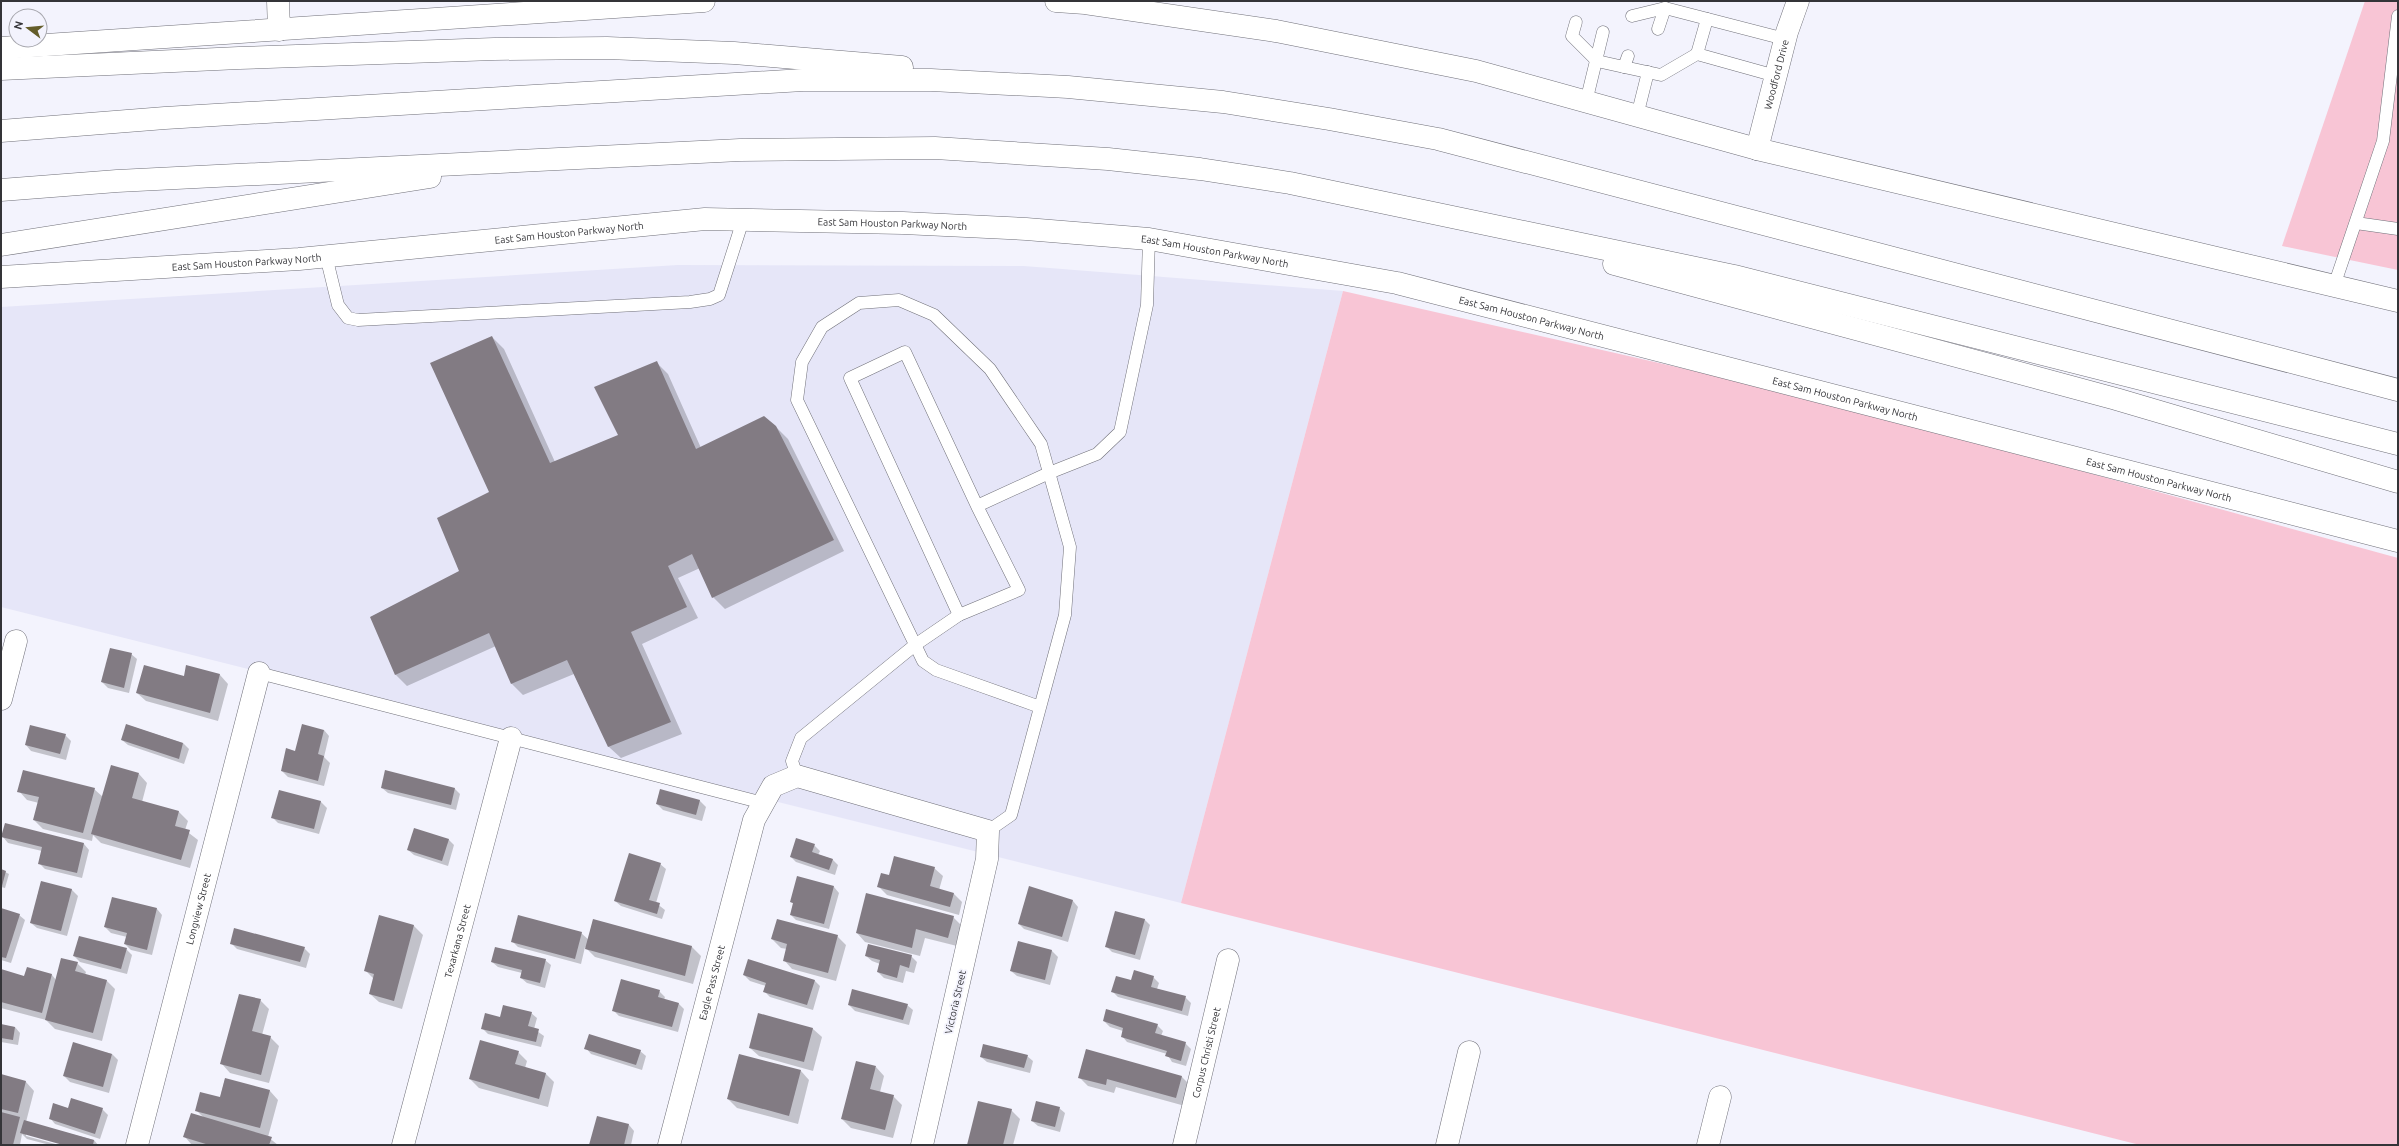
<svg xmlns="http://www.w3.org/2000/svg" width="2399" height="1146" font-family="Ubuntu,sans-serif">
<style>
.built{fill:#e6e6f8}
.green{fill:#f8c5d5}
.shadow{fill:#0003}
.building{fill:#827b83}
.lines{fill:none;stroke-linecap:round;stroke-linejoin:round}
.lane-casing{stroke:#707079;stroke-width:13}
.street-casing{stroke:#707079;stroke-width:23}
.secondary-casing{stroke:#707079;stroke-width:23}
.highway-casing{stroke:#707079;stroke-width:23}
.lane{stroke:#fff;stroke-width:12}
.street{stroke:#fff;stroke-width:22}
.secondary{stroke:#fff;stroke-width:22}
.highway{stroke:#fff;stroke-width:22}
.labels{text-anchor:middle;stroke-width:3.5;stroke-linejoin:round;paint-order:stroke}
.street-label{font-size:10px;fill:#343438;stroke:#f3f3fd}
</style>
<rect width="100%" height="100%" fill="#f3f3fd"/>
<polygon class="built" points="678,265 1024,266 1343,291 1181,903 1,607 1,307"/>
<g class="green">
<polygon points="2365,1 2398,1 2398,270 2282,246"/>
<polygon points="1343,291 1835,403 2398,558 2398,1145 2140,1145 1181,903"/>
</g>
<g class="shadow">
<polygon points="492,337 504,349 555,462 620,435 656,362 668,374 701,448 776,427 788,439 844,551 725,609 713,597 700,568 678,578 698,618 642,644 682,734 621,758 609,747 574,674 523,695 512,684 496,646 407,686 396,675 371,617 460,572 490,493"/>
<polygon points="131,654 137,659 129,693 108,688 102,682"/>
<polygon points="220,675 228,684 218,721 146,701 137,693"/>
<polygon points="127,725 183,743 189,749 184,764 128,745 122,740"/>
<polygon points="324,730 329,736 324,757 330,763 324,786 288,777 282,771 296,752"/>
<polygon points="65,735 71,741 66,760 31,751 26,745"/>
<polygon points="139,774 147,783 142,802 179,812 188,821 185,830 198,840 190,868 101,843 93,835 92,841 43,829 34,820 39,803 27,800 19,791 94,789 103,797"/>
<polygon points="382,788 455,789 460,794 456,810 388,793"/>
<polygon points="661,790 700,801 706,807 702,821 663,810 657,804"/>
<polygon points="280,791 321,802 327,808 319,834 278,823 273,818"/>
<polygon points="3,837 84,844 89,850 82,878 45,869 39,863 42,851 8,843"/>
<polygon points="448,839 454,845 448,866 414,855 408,850"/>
<polygon points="814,845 820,851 818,855 832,859 838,865 835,875 796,862 791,857"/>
<polygon points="660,864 666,869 656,903 665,910 662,919 621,906 615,901"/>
<polygon points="934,868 943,876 939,890 954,894 962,902 959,915 887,895 879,887 889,876"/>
<polygon points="1,870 9,874 5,888 1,887"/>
<polygon points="41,882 72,890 78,896 67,936 37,928 31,923"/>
<polygon points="834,887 839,893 829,929 796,920 791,915 794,904 791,902"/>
<polygon points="1030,888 1073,901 1078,907 1068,942 1024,929 1019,924"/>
<polygon points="113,898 157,909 162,915 152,955 131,950 125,944 127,937 111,933 105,927"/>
<polygon points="1,909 19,915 25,920 11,963 1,960"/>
<polygon points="380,916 414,926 423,935 402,1009 379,1002 370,994 374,979 365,970"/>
<polygon points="953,917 962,926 957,946 925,938 920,956 865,942 857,933"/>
<polygon points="1144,919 1150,925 1140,960 1112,952 1107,947"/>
<polygon points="594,920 692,947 701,956 693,984 595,957 585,947 581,964 518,947 512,941 581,933 589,940"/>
<polygon points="837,936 846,945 836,981 792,969 784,960 787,949 781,948 772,939"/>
<polygon points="231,943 304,948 310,954 306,968 237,949"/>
<polygon points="1018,943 1052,951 1058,957 1050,985 1017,976 1011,971"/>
<polygon points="126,949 132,955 127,974 80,962 74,956"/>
<polygon points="866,956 911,956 917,962 914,973 906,971 903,983 884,978 878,972 880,964 872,961"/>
<polygon points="545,960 551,965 545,988 527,983 521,978 522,973 498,967 492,962"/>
<polygon points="77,963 86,972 85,975 106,980 115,989 102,1041 55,1029 46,1020 1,1008 1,970 25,977 27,969 52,975 56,980"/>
<polygon points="744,975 815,981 820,986 813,1010 770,997 764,991 766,986 750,981"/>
<polygon points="1153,977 1159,983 1157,989 1185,997 1191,1003 1188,1016 1118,997 1113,992 1132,982"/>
<polygon points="659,991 665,997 664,1000 678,1003 684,1009 678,1032 619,1016 613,1010"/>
<polygon points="260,1000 269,1009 262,1035 270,1037 279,1046 269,1083 230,1073 222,1064"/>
<polygon points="849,1005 907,1005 913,1010 909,1025 855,1011"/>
<polygon points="531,1013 537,1018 534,1029 544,1036 541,1047 488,1034 482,1028 501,1018"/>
<polygon points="759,1014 813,1029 822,1037 813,1071 759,1056 750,1048"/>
<polygon points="1104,1021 1157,1025 1163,1031 1161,1036 1185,1043 1191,1049 1186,1066 1172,1062 1167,1054 1127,1042 1122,1036 1123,1031 1110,1027"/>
<polygon points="1,1025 15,1027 20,1033 18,1045 1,1042"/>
<polygon points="73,1044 112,1054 118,1060 109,1093 70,1082 64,1076"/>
<polygon points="586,1048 640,1051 646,1056 642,1070 591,1054"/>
<polygon points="1086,1050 1182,1077 1191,1086 1185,1106 1116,1087 1114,1093 1088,1086 1079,1077"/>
<polygon points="518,1052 527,1061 525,1068 546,1074 554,1082 548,1107 479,1088 470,1079"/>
<polygon points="1027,1056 1033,1061 1030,1073 987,1062 981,1057"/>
<polygon points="876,1067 884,1076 880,1092 893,1096 902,1105 893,1138 851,1128 842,1119"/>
<polygon points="801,1071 809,1080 798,1124 737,1108 728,1099"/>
<polygon points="1,1075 26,1082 34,1091 26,1122 94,1140 98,1145 66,1145 26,1134 26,1136 59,1145 50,1145 27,1139 22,1134 20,1145 1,1145"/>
<polygon points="225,1079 270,1091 278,1100 268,1137 278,1145 192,1145 185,1137 204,1118 196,1110 220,1098"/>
<polygon points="1059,1108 1065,1113 1060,1132 1038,1126 1032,1121"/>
<polygon points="69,1109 102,1109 108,1115 100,1139 55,1124 50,1118"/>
<polygon points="1011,1110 1020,1119 1013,1145 968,1145"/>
<polygon points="598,1117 629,1125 634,1131 631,1145 590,1145"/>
</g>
<g class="building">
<polygon points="492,336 550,463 618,435 594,387 657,361 696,449 764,416 776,426 834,540 712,598 692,554 668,566 687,607 631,632 671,722 608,747 567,660 511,684 489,633 395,675 370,617 459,571 437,518 489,492 430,363"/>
<polygon points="110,648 132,653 124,688 101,682"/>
<polygon points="144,665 184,676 186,665 220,674 210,713 136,693"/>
<polygon points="126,724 183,743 179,759 121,740"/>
<polygon points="302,724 324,730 318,754 324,756 318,781 281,771 286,748 295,751"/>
<polygon points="30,725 66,734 60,754 25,745"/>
<polygon points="111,765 139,773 132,798 179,811 175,826 190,830 181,860 91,834"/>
<polygon points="23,770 95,788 83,833 33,820 39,797 17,792"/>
<polygon points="385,770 455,788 451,805 381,788"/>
<polygon points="660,789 700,800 696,815 656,804"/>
<polygon points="279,790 321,801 314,829 271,818"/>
<polygon points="5,823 84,843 77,873 38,864 42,847 1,837"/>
<polygon points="414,828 449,839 442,861 407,850"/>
<polygon points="796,838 815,844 812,852 833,859 829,870 790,857"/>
<polygon points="629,853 661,863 649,900 660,903 657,914 614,901"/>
<polygon points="894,856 935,867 930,886 954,893 950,907 877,887 881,873 889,875"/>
<polygon points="1,869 6,871 2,886 1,886"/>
<polygon points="797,876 834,886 824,924 790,915 793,903 790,902"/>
<polygon points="41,881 72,889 61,931 30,923"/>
<polygon points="1029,886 1073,900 1062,937 1018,924"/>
<polygon points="866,893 954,916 948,938 916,929 912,948 856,933"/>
<polygon points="112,897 157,908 147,950 124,944 127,933 104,927"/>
<polygon points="1,908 20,914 6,958 1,957"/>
<polygon points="1115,911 1145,919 1135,955 1105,947"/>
<polygon points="379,915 414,925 394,1001 369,994 374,974 364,971"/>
<polygon points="518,915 582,932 575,959 511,942"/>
<polygon points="593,919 692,946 685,976 585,949"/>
<polygon points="777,919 838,935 828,973 783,961 787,944 771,939"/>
<polygon points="234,928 305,947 300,962 230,944"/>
<polygon points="79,936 127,948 121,969 73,956"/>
<polygon points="1018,941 1052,950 1045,980 1010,971"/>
<polygon points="868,944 912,955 909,968 900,965 897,978 877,972 880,960 865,956"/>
<polygon points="495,947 546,959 540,983 520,978 522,970 491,962"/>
<polygon points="61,958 78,962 75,971 107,980 93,1033 45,1020"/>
<polygon points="748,959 815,980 807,1005 763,992 766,983 743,975"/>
<polygon points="27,967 52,974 42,1013 1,1002 1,969 24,976"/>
<polygon points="1134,970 1154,976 1151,987 1186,996 1182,1011 1111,992 1116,976 1131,980"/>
<polygon points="621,979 660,990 658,997 679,1003 672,1027 612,1011"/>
<polygon points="852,989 908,1004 903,1020 848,1005"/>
<polygon points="239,994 261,999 252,1031 271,1036 261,1075 220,1064"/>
<polygon points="503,1005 532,1012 528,1026 539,1029 536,1042 481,1029 485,1013 500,1017"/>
<polygon points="1106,1009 1158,1024 1155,1033 1186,1042 1181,1061 1165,1056 1167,1051 1121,1037 1123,1028 1103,1021"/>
<polygon points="758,1013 813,1028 804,1062 749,1048"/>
<polygon points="1,1024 15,1027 13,1040 1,1038"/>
<polygon points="589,1034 641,1050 636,1065 584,1049"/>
<polygon points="480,1040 519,1051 515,1064 546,1073 539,1099 469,1079"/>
<polygon points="73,1042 112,1054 103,1087 63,1076"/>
<polygon points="983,1044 1028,1055 1024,1068 980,1057"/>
<polygon points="1086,1049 1182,1076 1176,1098 1107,1079 1106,1085 1078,1078"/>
<polygon points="739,1054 801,1070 789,1116 727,1099"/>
<polygon points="856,1061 876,1066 870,1089 894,1095 885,1130 841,1119"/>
<polygon points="1,1074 26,1081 18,1113 1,1109"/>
<polygon points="225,1078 270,1090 260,1128 195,1111 200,1092 220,1097"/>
<polygon points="71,1098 103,1108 95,1134 49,1119 53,1103 68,1108"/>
<polygon points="978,1101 1012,1109 1003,1145 967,1145"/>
<polygon points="1036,1101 1060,1107 1055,1127 1031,1121"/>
<polygon points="1,1112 20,1117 13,1145 1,1145"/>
<polygon points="191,1113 272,1137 269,1145 209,1145 183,1137"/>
<polygon points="597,1116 629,1124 624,1145 589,1145"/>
<polygon points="24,1120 94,1140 93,1145 63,1145 20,1133"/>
</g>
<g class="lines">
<g class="lane-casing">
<g id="lane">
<polyline points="1632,16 1665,8 1785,39"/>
<polyline points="1576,22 1572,36 1597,61 1624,67 1628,56"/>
<polyline points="1658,29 1665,8"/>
<polyline points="1697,54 1707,19"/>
<polyline points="1624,67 1661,75 1697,54 1776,76"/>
<polyline points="1586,102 1603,32"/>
<polyline points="1637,116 1648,72"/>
<polyline points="2356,223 2398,229"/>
<polyline points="326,256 338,305 348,318 358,320 690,302 710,299 719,295 743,220"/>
<polyline points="2334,286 2383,141 2398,16"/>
<polyline points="977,506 1019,590 959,615 850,378 905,352 977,506 1049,473 1097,454 1120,432 1147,305 1149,239"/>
<polyline points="259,673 763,803"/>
<polyline points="797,776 792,761 801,738 915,645 959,615"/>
<polyline points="988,831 1011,815 1065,615 1070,547 1041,444 990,369 934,315 899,300 859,303 822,327 802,362 797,400 923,661 936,670 1040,707"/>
</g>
</g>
<g class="street-casing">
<g id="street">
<polyline points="278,1 279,30"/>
<path id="s1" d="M1757 149 1787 32 1798 1"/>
<polyline points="1,699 16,641"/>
<path id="s2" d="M137 1145 259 673"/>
<path id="s3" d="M403 1145 511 738"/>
<path id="s4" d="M669 1145 754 820 773 786 797 776 988 831 987 859 922 1145"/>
<path id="s5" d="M1184 1145 1228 960"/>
<polyline points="1447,1145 1469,1052"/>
<polyline points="1708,1145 1720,1097"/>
</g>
</g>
<g class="secondary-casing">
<g id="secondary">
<polyline points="1056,1 1085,3 1276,31 1476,71 1757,149 2398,301"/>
<polyline points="1,48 704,1"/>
<path id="s6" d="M1 277 299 259 705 219 903 223 1026 229 1149 239 1397 283 2398 541"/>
</g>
</g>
<g class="highway-casing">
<g id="highway">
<polyline points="1,69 239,58 494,49 607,48 734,53 902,67"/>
<polyline points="1,131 165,118 803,80 931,80 1068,87 1223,102 1329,119 1438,139 2398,390"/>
<polyline points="1,190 117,181 740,150 935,148 1108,159 1200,169 1290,183 1734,276 2398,444"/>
<polyline points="1,245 430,177"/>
<polyline points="1614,264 2116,399 2398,482"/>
</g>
</g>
<use href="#lane" class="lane"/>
<use href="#street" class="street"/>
<use href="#secondary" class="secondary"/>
<use href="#highway" class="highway"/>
</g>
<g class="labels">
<g class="street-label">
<text dy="4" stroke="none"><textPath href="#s1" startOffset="77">Woodford Drive</textPath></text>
<text dy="4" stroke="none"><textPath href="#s6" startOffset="894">East Sam Houston Parkway North</textPath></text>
<text dy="4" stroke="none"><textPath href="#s6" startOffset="570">East Sam Houston Parkway North</textPath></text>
<text dy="4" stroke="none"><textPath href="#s6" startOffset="1218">East Sam Houston Parkway North</textPath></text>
<text dy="4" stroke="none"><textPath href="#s6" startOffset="246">East Sam Houston Parkway North</textPath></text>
<text dy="4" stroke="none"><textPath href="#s6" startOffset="1542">East Sam Houston Parkway North</textPath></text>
<text dy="4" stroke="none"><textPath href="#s6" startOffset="1866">East Sam Houston Parkway North</textPath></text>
<text dy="4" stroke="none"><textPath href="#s6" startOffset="2190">East Sam Houston Parkway North</textPath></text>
<text dy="4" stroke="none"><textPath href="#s2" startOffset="244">Longview Street</textPath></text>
<text dy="4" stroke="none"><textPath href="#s3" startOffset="211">Texarkana Street</textPath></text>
<text dy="4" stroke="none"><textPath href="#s4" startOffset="168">Eagle Pass Street</textPath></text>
<text transform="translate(955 1002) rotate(-77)" y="4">Victoria Street</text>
<text dy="4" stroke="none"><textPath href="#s5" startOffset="95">Corpus Christi Street</textPath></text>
</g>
</g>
<rect width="2399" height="1146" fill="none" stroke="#343438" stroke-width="4"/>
<g transform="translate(28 28) rotate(286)"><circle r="19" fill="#f3f3fd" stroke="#a7a7ae"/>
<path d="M0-3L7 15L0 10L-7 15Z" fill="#645d2a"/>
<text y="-6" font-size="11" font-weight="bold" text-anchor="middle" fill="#343438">N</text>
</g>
</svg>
